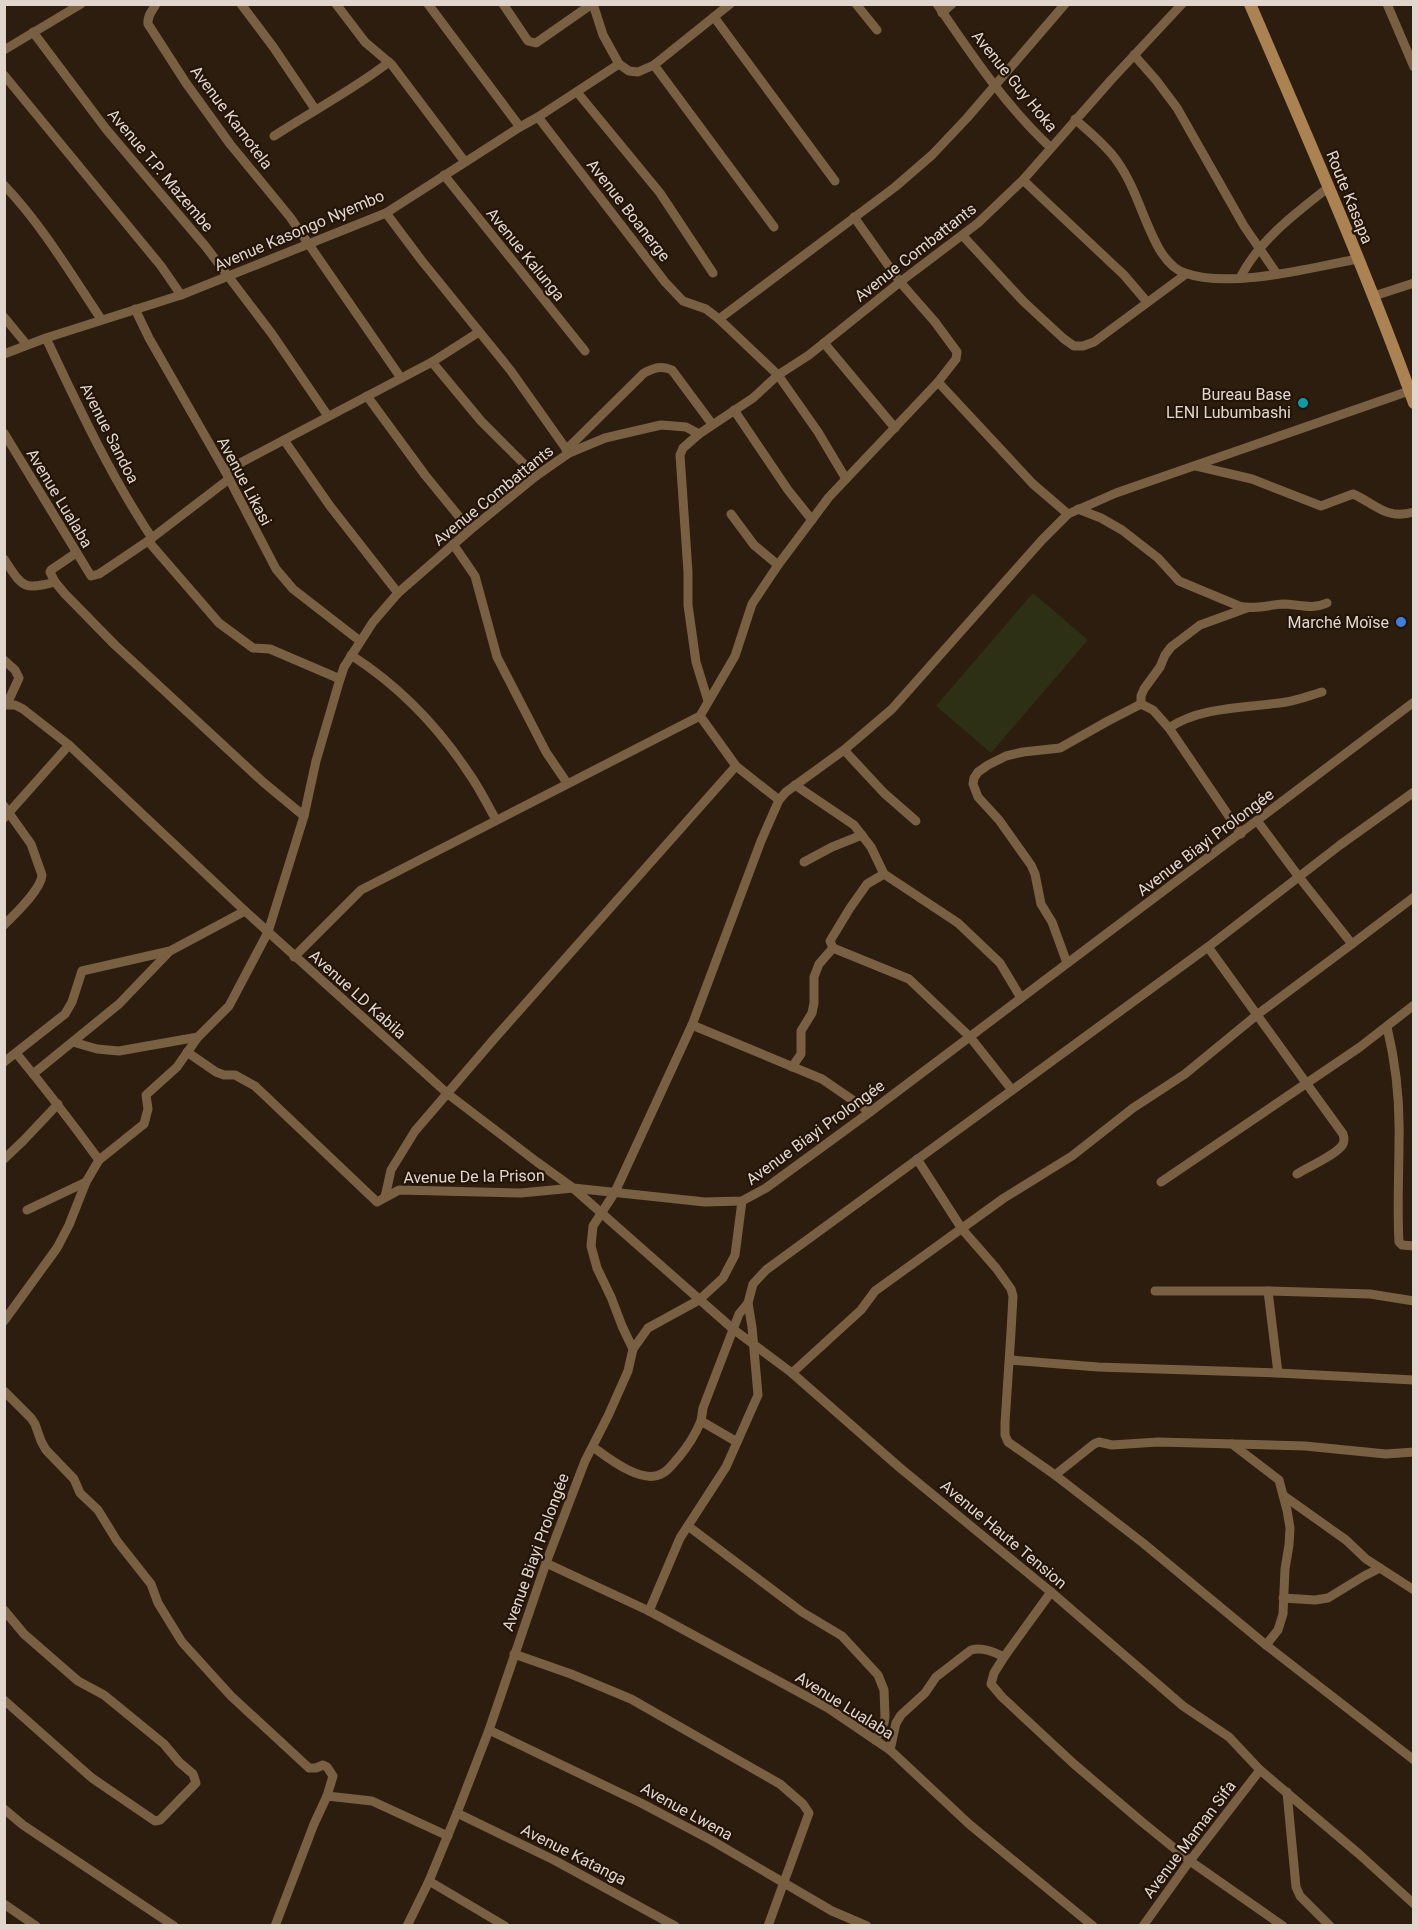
<svg xmlns="http://www.w3.org/2000/svg" width="1418" height="1930" font-family="Roboto,sans-serif">
<style>
.green{fill:#2d3014}
.lines{fill:none;stroke-linecap:round;stroke-linejoin:round}
.minor{stroke:#796042;stroke-width:9}
.secondary{stroke:#ab8353;stroke-width:12}
.culture-dot{fill:#0f9aa8;stroke:#231407;stroke-width:2}
.shop-dot{fill:#3f7fe0;stroke:#231407;stroke-width:2}
.labels{text-anchor:middle;stroke-width:4.5;stroke-linejoin:round;paint-order:stroke}
.street-label{font-size:16px;fill:#e1d6ce;stroke:#231407}
.poi-label{font-size:16px;fill:#e1d6ce;stroke:#231407;text-anchor:end}
</style>
<rect width="100%" height="100%" fill="#2d1d0f"/>
<polygon class="green" points="1033,593 1088,640 991,753 936,706"/>
<g class="lines">
<g class="minor">
<path d="M156 4C152 11 147 16 148 24L186 83 230 144 290 217 401 378"/>
<polyline points="241,4 274,48 315,109"/>
<polyline points="336,4 365,42 392,65 465,162"/>
<polyline points="428,4 520,127"/>
<polyline points="503,4 528,41 536,43 592,4"/>
<polyline points="593,4 603,35 619,64"/>
<polyline points="856,4 877,30"/>
<path d="M937 4C971 54 1006 106 1050 147"/>
<polyline points="1387,4 1414,67"/>
<polyline points="942,13 952,4"/>
<polyline points="714,17 835,181"/>
<polyline points="33,32 106,129 206,247 272,334 328,416"/>
<polyline points="4,50 81,4"/>
<polyline points="1134,55 1156,80 1177,108 1244,226 1277,274"/>
<polyline points="654,65 774,227"/>
<polyline points="4,75 161,266 181,295"/>
<polyline points="577,92 660,193 713,273"/>
<polyline points="538,117 665,282 683,301 706,309 719,319 778,375 818,432 846,479"/>
<path d="M1075 119C1090 133 1106 145 1117 161 1137 189 1144 224 1161 252 1167 261 1175 270 1185 273 1229 289 1311 268 1357 259"/>
<path d="M274 136C312 111 353 90 389 62"/>
<polyline points="444,175 585,351"/>
<polyline points="1023,180 1124,275 1147,302"/>
<path d="M4 185C42 225 71 274 101 319"/>
<polyline points="386,213 422,261 511,371 569,453"/>
<polyline points="963,236 1024,302 1064,339 1074,346 1083,346 1094,342 1186,274"/>
<path d="M1240 278C1259 240 1297 212 1329 187"/>
<polyline points="1374,296 1414,283"/>
<polyline points="135,309 149,338 225,471 276,569 293,589 360,641"/>
<polyline points="4,317 27,345"/>
<polyline points="719,319 895,187 932,155 967,118 1065,4"/>
<path d="M46 338C78 406 110 475 152 538"/>
<polyline points="824,343 895,428"/>
<polyline points="4,354 46,338 181,295 386,213 520,127 538,117 619,64 629,71 638,72 654,65 730,4"/>
<polyline points="432,362 481,421 536,476"/>
<polyline points="938,382 1033,484 1068,514"/>
<polyline points="367,396 425,475 470,530"/>
<polyline points="734,410 788,490 812,520"/>
<polyline points="4,433 91,576 99,574 148,541 229,479"/>
<polyline points="699,434 683,448 680,455 688,572 688,605 696,662 708,701"/>
<polyline points="284,440 330,506 398,593"/>
<path d="M566 450 644 373C654 368 661 365 672 370L712 424"/>
<path d="M1196 466 1252 479 1321 506 1353 494C1376 504 1385 520 1414 512"/>
<polyline points="225,471 432,362 479,332"/>
<path d="M1078 509 1101 518 1122 530 1158 558 1179 581 1239 606C1253 610 1268 605 1283 604 1298 604 1312 610 1327 603"/>
<polyline points="731,514 754,545 778,565"/>
<polyline points="148,541 219,623 253,648 270,649 340,679"/>
<polyline points="453,544 475,576 497,657 546,752 567,783"/>
<polyline points="76,553 51,570 50,572 55,582 65,594 115,645 263,782 304,816"/>
<path d="M4 559C22 586 22 591 55 582"/>
<path d="M351 655C399 686 437 725 468 772 479 787 487 804 496 820"/>
<polyline points="4,660 15,670 19,678 7,704"/>
<polyline points="1141,704 1141,696 1144,689 1160,667 1165,655 1171,647 1200,625 1247,608"/>
<polyline points="4,705 15,705 23,709 69,745 245,911 448,1094 537,1162 573,1188 705,1202 742,1201 766,1188 870,1112 1414,702"/>
<polyline points="700,716 736,766 779,800"/>
<path d="M1169 728C1200 706 1249 708 1286 702 1299 700 1311 695 1322 692"/>
<polyline points="844,750 884,793 916,821"/>
<polyline points="795,785 854,825 871,847 884,874 958,923 1000,963 1021,998"/>
<path d="M4 806 31 844 42 875C41 890 15 914 4 925"/>
<polyline points="4,818 69,745"/>
<polyline points="1258,822 1299,877 1352,944 1414,897"/>
<polyline points="804,862 832,847 862,835"/>
<polyline points="884,874 867,884 850,908 830,941 833,948 909,979 970,1037 1012,1090"/>
<path d="M1208 947 1343 1134C1344 1138 1345 1140 1343 1144 1338 1154 1308 1167 1297 1174"/>
<polyline points="294,957 361,890 700,716 735,656 752,604 778,565 829,497 938,382 956,359 957,352 935,322 900,282 854,217"/>
<polyline points="1067,963 1052,922 1041,904 1035,874 1031,865 999,820 978,797 973,784 974,778 978,772 988,765 1006,756 1023,752 1060,748 1108,721 1141,704 1153,710 1169,728 1241,834"/>
<polyline points="692,1025 822,1079 870,1112"/>
<path d="M1387 1027C1396 1064 1400 1103 1399 1141 1399 1175 1397 1208 1399 1242L1402 1245 1414 1246"/>
<polyline points="73,1042 97,1049 119,1051 198,1037"/>
<polyline points="187,1052 216,1072 224,1075 235,1075 255,1086 377,1202 399,1190 521,1193 573,1188 733,1329 792,1373 899,1467 1051,1592 1183,1706 1229,1737 1260,1770 1359,1854 1414,1904"/>
<path d="M16 1053C45 1088 72 1123 99 1160"/>
<polyline points="4,1062 65,1014 72,1002 82,971 170,951 245,911"/>
<polyline points="792,1067 801,1054 801,1031 812,1013 814,1003 814,977 819,964 833,948"/>
<polyline points="33,1074 119,1004 168,953"/>
<polyline points="4,1159 23,1141 58,1104"/>
<polyline points="917,1159 962,1229 996,1268 1011,1289 1013,1296 1011,1332 1005,1423 1005,1435 1008,1442 1055,1475 1143,1543 1266,1645 1414,1760"/>
<polyline points="1161,1182 1360,1047 1414,1005"/>
<polyline points="385,1197 391,1170 415,1131 494,1039 736,766"/>
<polyline points="27,1210 86,1182"/>
<polyline points="1155,1291 1268,1291 1370,1294 1414,1301"/>
<polyline points="1268,1291 1278,1373"/>
<polyline points="4,1321 57,1248 69,1225 86,1182 99,1160 144,1124 148,1109 146,1095 177,1067 198,1037 229,1006 268,932 304,816 316,761 340,679 344,667 373,622 398,593 470,530 536,476 569,453 605,438 661,425 686,427 699,434 753,398 778,375 809,355 900,282 978,223 1023,180 1111,80 1182,4"/>
<polyline points="633,1349 622,1326 611,1297 597,1268 591,1246 593,1226 615,1192 692,1025 761,841 779,800 786,792 844,750 892,709 1042,540 1068,514 1116,493 1409,391"/>
<polyline points="1010,1360 1098,1367 1278,1373 1414,1380"/>
<polyline points="792,1373 861,1310 875,1291 1004,1198 1072,1156 1133,1108 1185,1074 1258,1014 1352,944"/>
<polyline points="4,1391 31,1418 35,1424 41,1441 46,1450 74,1479 80,1493 98,1510 117,1541 151,1584 158,1603 182,1642 231,1696 309,1768 316,1768 323,1765 327,1767 333,1776 327,1796 314,1824 275,1926"/>
<polyline points="737,1442 701,1421 703,1408 739,1314 748,1303"/>
<polyline points="1232,1444 1279,1480 1287,1510 1290,1528 1289,1545 1285,1569 1283,1614 1278,1630 1266,1645"/>
<path d="M593 1447C608 1458 643 1486 663 1473 669 1470 674 1462 679 1457 689 1445 695 1435 701 1421"/>
<polyline points="1055,1475 1094,1444 1099,1442 1112,1445 1158,1442 1305,1446 1386,1454 1414,1452"/>
<polyline points="1284,1496 1346,1540 1366,1559 1414,1590"/>
<polyline points="688,1526 802,1612 842,1636 878,1675 884,1690 885,1717 884,1723 875,1740"/>
<polyline points="546,1563 649,1611 828,1708 890,1750 969,1824 1093,1926"/>
<polyline points="1283,1598 1315,1600 1328,1598 1364,1576 1380,1568"/>
<polyline points="4,1610 24,1634 78,1681 104,1695 164,1744 179,1762 193,1774 196,1783 160,1820 155,1821 92,1778 4,1700"/>
<polyline points="649,1611 680,1538 726,1467 758,1395 752,1327 748,1303 753,1284 766,1270 1208,947 1340,845 1414,792"/>
<polyline points="514,1654 571,1674 631,1699 780,1784 803,1804 809,1813 768,1926"/>
<polyline points="1004,1657 994,1673 991,1684 1002,1697 1074,1764 1142,1822 1190,1861 1283,1926"/>
<polyline points="489,1730 641,1803 711,1840 832,1911 867,1926"/>
<path d="M890 1750 896 1723 901 1715 925 1693 936 1677 971 1650C983 1647 994 1652 1004 1657L1051 1592"/>
<polyline points="1287,1792 1296,1887 1300,1896 1330,1926"/>
<polyline points="327,1796 372,1801 448,1836"/>
<polyline points="4,1809 23,1825 174,1926"/>
<polyline points="457,1813 554,1860 675,1926"/>
<polyline points="429,1881 505,1926"/>
<polyline points="4,1904 36,1926"/>
<polyline points="407,1926 429,1881 457,1813 489,1730 546,1563 585,1461 608,1416 628,1371 633,1349 648,1328 699,1300 723,1278 735,1255 742,1201"/>
<polyline points="1143,1926 1186,1866 1260,1770"/>
</g>
<path class="secondary" d="M1250 4C1307 136 1365 268 1414 403"/>
</g>
<circle class="culture-dot" cx="1303" cy="403" r="6"/>
<circle class="shop-dot" cx="1401" cy="622" r="6"/>
<g class="labels">
<g class="street-label">
<text transform="translate(1015 81) rotate(51)" y="6">Avenue Guy Hoka</text>
<text transform="translate(232 117) rotate(53)" y="6">Avenue Kamotela</text>
<text transform="translate(161 170) rotate(50)" y="6">Avenue T.P. Mazembe</text>
<text transform="translate(1350 197) rotate(68)" y="6">Route Kasapa</text>
<text transform="translate(629 210) rotate(52)" y="6">Avenue Boanerge</text>
<text transform="translate(299 230) rotate(-23)" y="6">Avenue Kasongo Nyembo</text>
<text transform="translate(915 252) rotate(-38)" y="6">Avenue Combattants</text>
<text transform="translate(526 254) rotate(51)" y="6">Avenue Kalunga</text>
<text transform="translate(110 433) rotate(63)" y="6">Avenue Sandoa</text>
<text transform="translate(245 481) rotate(62)" y="6">Avenue Likasi</text>
<text transform="translate(493 495) rotate(-39)" y="6">Avenue Combattants</text>
<text transform="translate(60 498) rotate(59)" y="6">Avenue Lualaba</text>
<text transform="translate(1205 842) rotate(-37)" y="6">Avenue Biayi Prolongée</text>
<text transform="translate(358 994) rotate(42)" y="6">Avenue LD Kabila</text>
<text transform="translate(815 1132) rotate(-36)" y="6">Avenue Biayi Prolongée</text>
<text transform="translate(474 1176) rotate(-1)" y="6">Avenue De la Prison</text>
<text transform="translate(1004 1534) rotate(40)" y="6">Avenue Haute Tension</text>
<text transform="translate(535 1552) rotate(-70)" y="6">Avenue Biayi Prolongée</text>
<text transform="translate(845 1705) rotate(32)" y="6">Avenue Lualaba</text>
<text transform="translate(687 1811) rotate(29)" y="6">Avenue Lwena</text>
<text transform="translate(1189 1839) rotate(-53)" y="6">Avenue Maman Sifa</text>
<text transform="translate(574 1854) rotate(27)" y="6">Avenue Katanga</text>
</g>
<g class="poi-label">
<text x="1291" y="400">Bureau Base<tspan x="1291" dy="18">LENI Lubumbashi</tspan></text>
<text x="1389" y="628">Marché Moïse</text>
</g>
</g>
<rect width="1418" height="1930" fill="none" stroke="#e1d6ce" stroke-width="12"/>
</svg>
